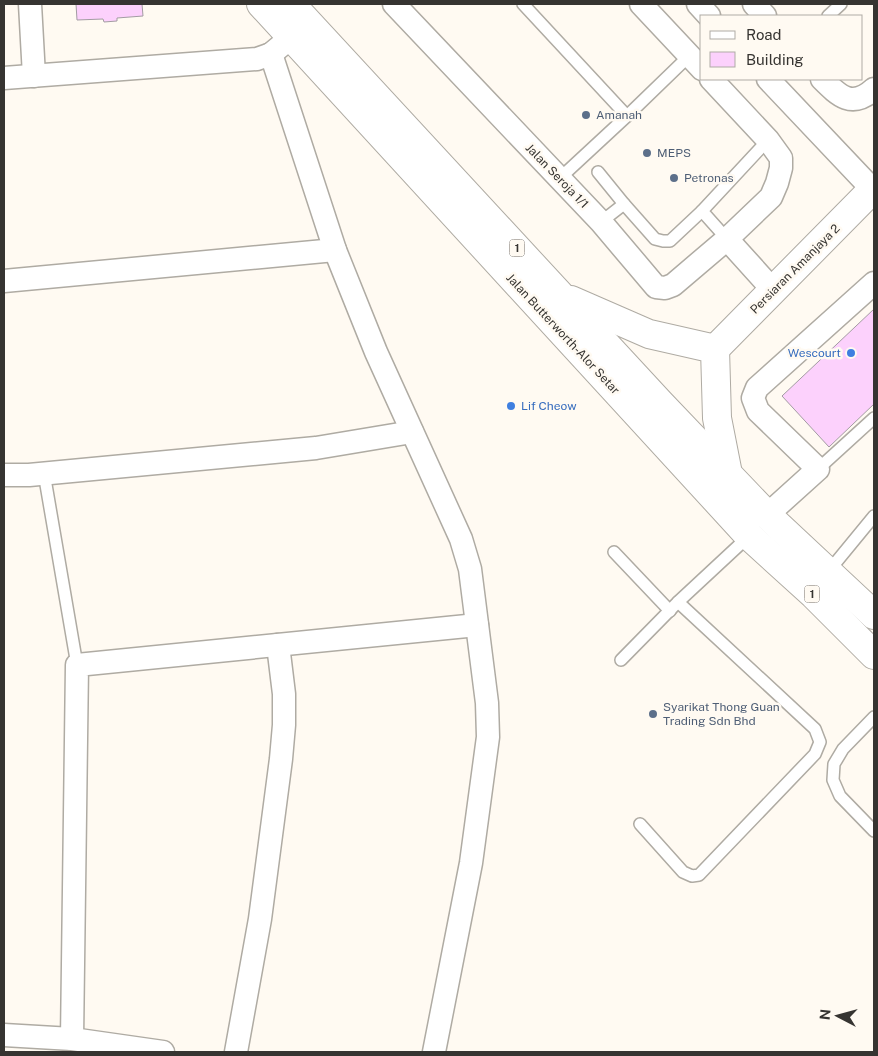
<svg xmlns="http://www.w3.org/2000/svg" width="878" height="1056" font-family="'Public Sans',sans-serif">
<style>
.building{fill:#fcd1fc;stroke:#a39ca3}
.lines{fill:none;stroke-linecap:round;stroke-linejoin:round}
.service-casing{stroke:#afaba3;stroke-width:14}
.minor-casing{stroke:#afaba3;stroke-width:25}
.tertiary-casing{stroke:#afaba3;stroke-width:30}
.primary-casing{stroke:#afaba3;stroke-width:30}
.service{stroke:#fff;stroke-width:11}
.minor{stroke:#fff;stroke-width:22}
.tertiary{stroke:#fff;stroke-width:28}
.primary{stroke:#fff;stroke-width:28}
.service-dot{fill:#5c6f8a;stroke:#fffaf2;stroke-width:2}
.shop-dot{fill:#3f7fe0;stroke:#fffaf2;stroke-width:2}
.labels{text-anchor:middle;stroke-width:5;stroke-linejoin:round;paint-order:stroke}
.shield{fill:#fffaf2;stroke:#726f6b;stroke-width:1}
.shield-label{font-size:11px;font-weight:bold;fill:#363431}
.service-label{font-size:12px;fill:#4e5e75;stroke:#fffaf2;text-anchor:start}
.street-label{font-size:12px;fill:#363431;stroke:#fffaf2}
.shop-label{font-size:12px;fill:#366cbe;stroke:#fffaf2;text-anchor:end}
</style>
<rect width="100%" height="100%" fill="#fffaf2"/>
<g class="building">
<polygon points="76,4 142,4 143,16 117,18 117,21 104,22 103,19 77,20"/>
<polygon points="874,309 874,404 829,447 782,396"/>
</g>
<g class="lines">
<g class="service-casing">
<g id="service">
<polyline points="523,4 627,116"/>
<polyline points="828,16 841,4"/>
<polyline points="598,172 624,204"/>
<polyline points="559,179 627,116 689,56"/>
<polyline points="601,222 624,204 655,239 663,241 670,241 702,211"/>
<polyline points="727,239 702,211 768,140"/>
<polyline points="818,469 874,418"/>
<polyline points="44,473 77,665"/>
<polyline points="614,552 670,611"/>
<polyline points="828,572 874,516"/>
<polyline points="621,660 678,602 749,536"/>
<polyline points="874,717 843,749 834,764 833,780 840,796 874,831"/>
<polyline points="640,824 683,872 692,876 699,875 815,754 820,742 815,729 678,602"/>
</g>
</g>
<g class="minor-casing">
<g id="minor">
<polyline points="30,4 34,76"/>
<polyline points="394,4 601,222 656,287 665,288 673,285 727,239 771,197 777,183 781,168 781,158 768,140 711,79"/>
<polyline points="641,4 702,69"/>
<polyline points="698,4 709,16"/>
<polyline points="754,4 765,16"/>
<polyline points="271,54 335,250 376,352 461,539 470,569 487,703 488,737 471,863 434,1052"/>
<polyline points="4,78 257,59 271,54 283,44"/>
<polyline points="768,79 873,190"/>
<path d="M822 79C839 96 852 109 874 89"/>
<polyline points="727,239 773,290"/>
<polyline points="4,281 335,250"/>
<polyline points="4,475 29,475 316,448 412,432"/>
<polyline points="767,515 818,469 758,411 753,398 757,388 874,283"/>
<polyline points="4,1035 72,1039 163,1052"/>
<polyline points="72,1039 77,665 477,625"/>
<polyline points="236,1052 260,919 281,759 284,725 284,694 278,645"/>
</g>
</g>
<g class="tertiary-casing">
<polyline id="tertiary" points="715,349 874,188"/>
</g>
<g class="primary-casing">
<g id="primary">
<polyline points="261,4 749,536 814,595 874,655"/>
<polyline points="291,4 660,403 767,515 874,615"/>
<polyline points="571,300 649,334 715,349 717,418 728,474"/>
</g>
</g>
<use href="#service" class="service"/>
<use href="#minor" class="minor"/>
<use href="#tertiary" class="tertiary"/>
<use href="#primary" class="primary"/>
</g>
<g class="service-dot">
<circle cx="586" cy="115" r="5"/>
<circle cx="647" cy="153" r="5"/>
<circle cx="674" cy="178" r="5"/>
<circle cx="653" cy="714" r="5"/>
</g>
<g class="shop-dot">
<circle cx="851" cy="353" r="5"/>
<circle cx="511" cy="406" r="5"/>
</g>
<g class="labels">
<g class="shield">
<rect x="509.5" y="239.5" width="15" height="17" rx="4"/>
<rect x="804.5" y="585.5" width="15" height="17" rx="4"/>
</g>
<g class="shield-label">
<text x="517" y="252">1</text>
<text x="812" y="598">1</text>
</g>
<g class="service-label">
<text x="596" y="119">Amanah</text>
<text x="657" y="157">MEPS</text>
<text x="684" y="182">Petronas</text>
<text x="663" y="711">Syarikat Thong Guan<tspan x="663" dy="14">Trading Sdn Bhd</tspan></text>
</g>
<g class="street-label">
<text transform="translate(557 176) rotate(46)" y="4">Jalan Seroja 1/1</text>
<text transform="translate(795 269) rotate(-45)" y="4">Persiaran Amanjaya 2</text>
<text transform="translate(563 334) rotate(47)" y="4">Jalan Butterworth-Alor Setar</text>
</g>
<g class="shop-label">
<text x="841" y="357">Wescourt</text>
<text x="521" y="410" text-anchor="start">Lif Cheow</text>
</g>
</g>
<rect width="878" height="1056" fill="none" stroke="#363431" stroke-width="10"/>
<rect x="700" y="15" width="162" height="65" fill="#fffaf2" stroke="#afaba5"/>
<rect x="710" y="31" width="25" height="8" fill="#ffffff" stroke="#afaba5"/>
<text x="746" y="40" font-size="15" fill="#363431">Road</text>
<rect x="710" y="52" width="25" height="15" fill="#fcd1fc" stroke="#afaba5"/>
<text x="746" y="65" font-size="15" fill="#363431">Building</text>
<g transform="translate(838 1016) rotate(276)" stroke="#fffaf2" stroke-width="4" paint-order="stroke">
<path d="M0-4L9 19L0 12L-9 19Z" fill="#363431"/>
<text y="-8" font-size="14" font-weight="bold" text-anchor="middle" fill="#363431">N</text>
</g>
</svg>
